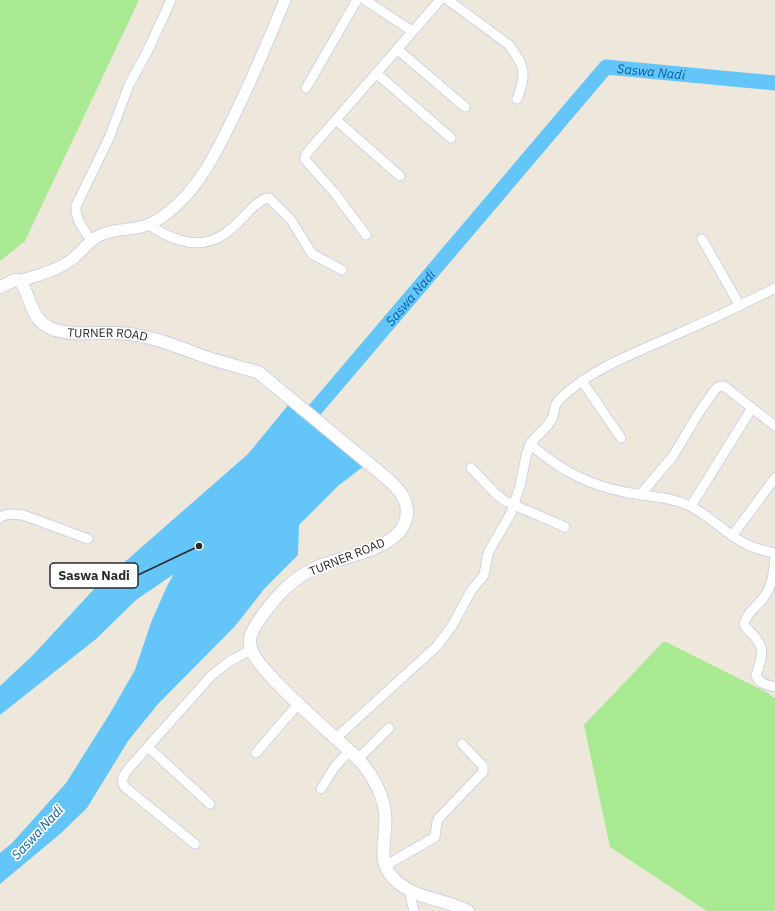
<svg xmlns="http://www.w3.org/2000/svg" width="775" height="911" font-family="'IBM Plex Sans',sans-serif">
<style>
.green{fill:#a8e992}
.water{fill:#64c5f9}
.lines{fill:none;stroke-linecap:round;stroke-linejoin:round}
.river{stroke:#64c5f9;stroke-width:15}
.minor-casing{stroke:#d0d2e4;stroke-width:11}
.tertiary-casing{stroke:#d0d2e4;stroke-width:13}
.secondary-casing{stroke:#d0d2e4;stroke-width:14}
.minor{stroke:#fff;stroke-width:9}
.tertiary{stroke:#fff;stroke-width:11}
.secondary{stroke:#fff;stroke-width:12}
.labels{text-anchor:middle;stroke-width:3.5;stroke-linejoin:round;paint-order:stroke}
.street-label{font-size:12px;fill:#2a2a2a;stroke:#fff}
.water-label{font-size:13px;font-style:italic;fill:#0260a7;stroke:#fff}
.leader{fill:none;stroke:#2a2a2a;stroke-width:1.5}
.callout-dot{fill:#2a2a2a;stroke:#fff;stroke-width:1.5}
.callout{fill:#fff;stroke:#2a2a2a;stroke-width:1.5}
.callout-label{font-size:13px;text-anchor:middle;font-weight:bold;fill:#2a2a2a}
</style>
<rect width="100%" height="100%" fill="#eee7db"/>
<g class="green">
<polygon points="0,0 139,0 25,241 0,261"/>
<polygon points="664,641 768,693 775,699 775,911 707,911 610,847 584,725"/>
</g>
<polygon class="water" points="289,404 364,466 338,486 299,525 298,555 265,588 236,625 158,704 128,741 87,808 60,834 0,884 0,853 12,843 66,783 109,715 135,670 152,620 168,584 174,574 136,600 96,639 0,715 0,686 34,654 95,588 248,454"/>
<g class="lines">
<path class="river" id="s1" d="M302 425 606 67 775 83"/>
<g class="minor-casing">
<g id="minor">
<polyline points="365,0 412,31"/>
<path d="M448 0 509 45C525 66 527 74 517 99"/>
<polyline points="397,49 465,107"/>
<polyline points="376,73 451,138"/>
<polyline points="306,88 357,0"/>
<polyline points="336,120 400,176"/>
<path d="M148 224C166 237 193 249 215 239 229 234 243 217 253 207 258 203 263 198 269 198L291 220 312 254 342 270"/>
<polyline points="366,235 334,192 307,162 305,158 306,154 440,0"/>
<polyline points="702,239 740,306"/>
<path d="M92 241C84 230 75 220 76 206L109 138 129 85 148 50 171 0"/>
<polyline points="582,381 621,438"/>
<polyline points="752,408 775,426"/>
<path d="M530 444C537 435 547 428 552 419 556 409 552 406 562 397 593 368 635 353 673 336 708 321 742 305 775 288"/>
<polyline points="471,468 495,493 505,501 565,527"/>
<polyline points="641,494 673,456 698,414 714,391 718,387 724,386 752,408 691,506"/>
<polyline points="0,518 2,516 9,514 23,515 88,539"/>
<polyline points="732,536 775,478"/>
<path d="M775 557C774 569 773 583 766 594 760 605 747 611 744 624 746 629 751 632 754 636 767 650 761 660 756 675 759 684 767 685 775 687"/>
<path d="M336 738 437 646 452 626 471 591 484 575 488 553 511 513 520 486 526 456 530 444C559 469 587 485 625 492 647 497 669 496 690 506 710 516 726 534 746 544 755 549 765 551 775 553"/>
<polyline points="148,747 210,804"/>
<polyline points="256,753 298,704"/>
<polyline points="358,759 389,728"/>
<polyline points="321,789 334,768 349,751"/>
<path d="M195 844 126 788C119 781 124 775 129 768L212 675 230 661 251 650"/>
<polyline points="385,866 435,837 437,822 439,818 483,772 483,766 462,744"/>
<polyline points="409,890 414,911"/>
</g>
</g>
<g class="tertiary-casing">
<path id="tertiary" d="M20 281C35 276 52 272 65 264 77 258 84 246 95 238 110 228 128 231 144 226 151 224 160 219 166 214 198 191 217 151 234 116 253 78 269 39 285 0"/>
</g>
<g class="secondary-casing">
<g id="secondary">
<path id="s2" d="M0 287 15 280 20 281C31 296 30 317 48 327 67 337 97 332 117 333 149 334 179 347 208 358 225 363 241 368 258 372L390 481C401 492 410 502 406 519 398 551 341 556 315 568 292 579 277 595 262 616 258 622 253 628 251 635 249 640 250 647 253 653 258 664 268 673 276 682 301 708 328 731 354 755 369 769 383 792 385 813 388 841 372 864 401 885 420 899 447 900 468 911"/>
</g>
</g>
<use href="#minor" class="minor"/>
<use href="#tertiary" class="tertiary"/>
<use href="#secondary" class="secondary"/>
</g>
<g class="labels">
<g class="street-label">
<text dy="4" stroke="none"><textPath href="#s2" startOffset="137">TURNER ROAD</textPath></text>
<text transform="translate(347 557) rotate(-22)" y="4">TURNER ROAD</text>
</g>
<g class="water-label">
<text dy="5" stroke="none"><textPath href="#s1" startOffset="515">Saswa Nadi</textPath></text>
<text dy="5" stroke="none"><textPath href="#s1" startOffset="167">Saswa Nadi</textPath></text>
<text transform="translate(37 832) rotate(-47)" y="5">Saswa Nadi</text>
</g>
</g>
<path class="leader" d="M199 546L138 575"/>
<circle class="callout-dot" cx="199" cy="546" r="4"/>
<rect class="callout" x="50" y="563" width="88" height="25" rx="4"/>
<g class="callout-label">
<text x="94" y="580">Saswa Nadi</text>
</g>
</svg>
